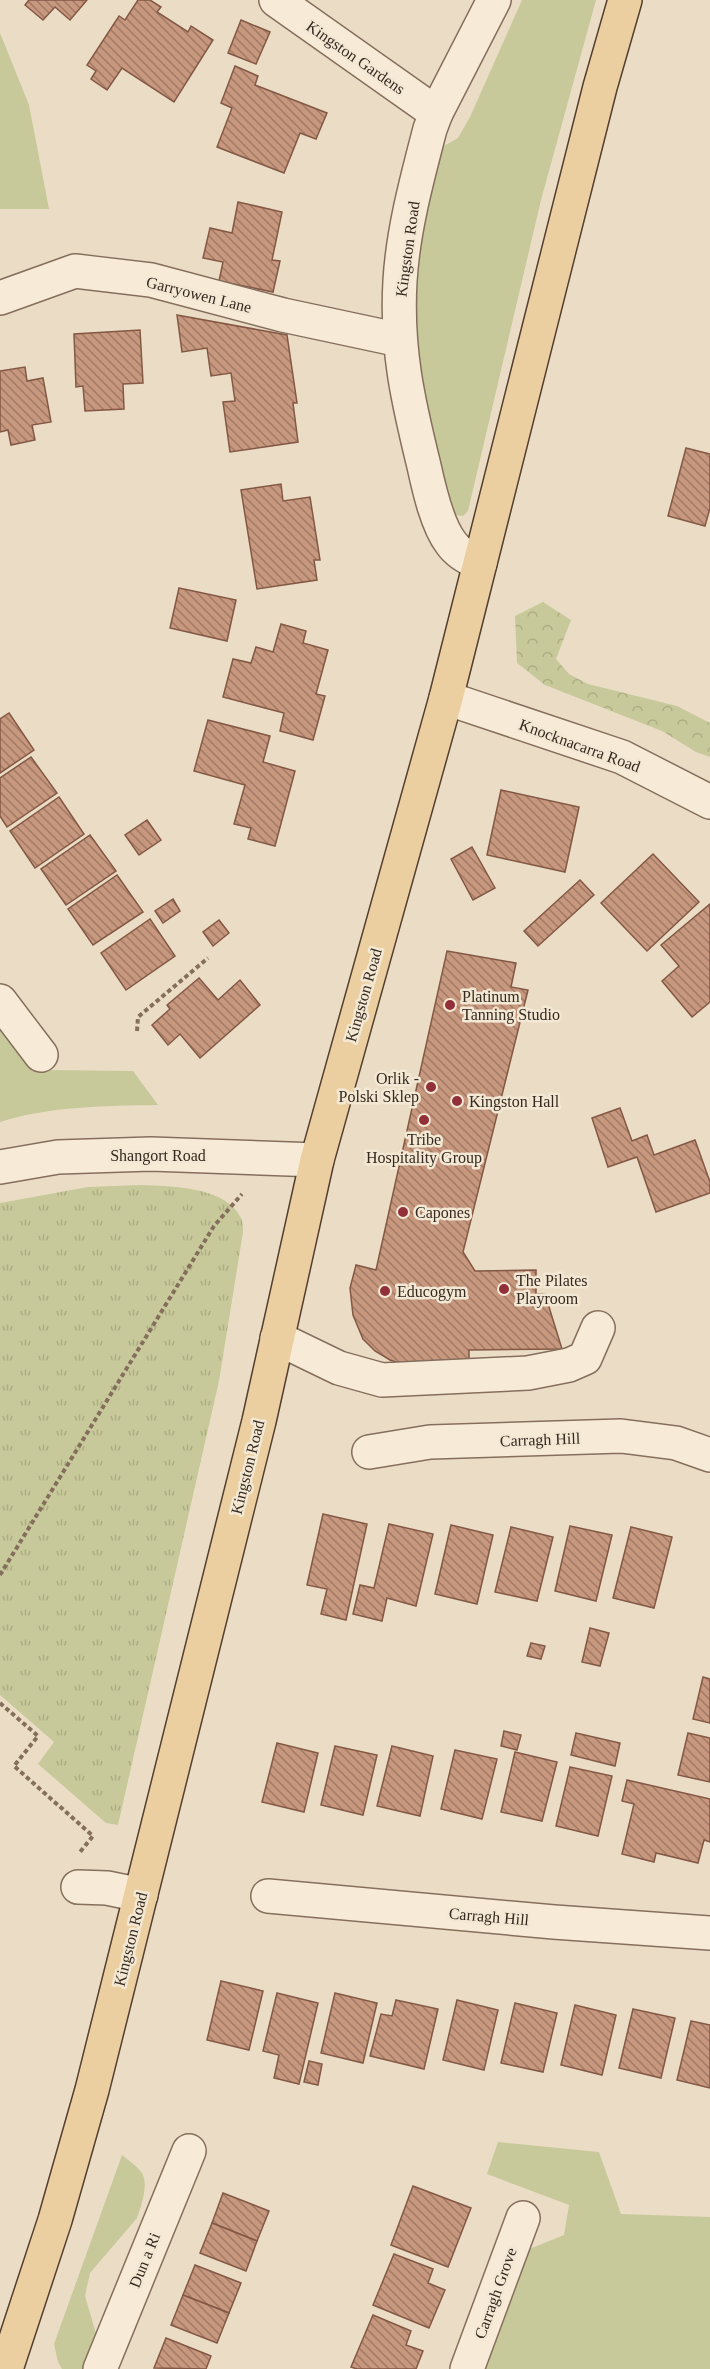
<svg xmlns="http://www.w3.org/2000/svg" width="710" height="2369" font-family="Georgia,serif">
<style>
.green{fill:#c7c99a}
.forest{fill:url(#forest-crowns)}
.park{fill:url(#park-tufts)}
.building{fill:url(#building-back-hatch);stroke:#835844;stroke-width:1.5}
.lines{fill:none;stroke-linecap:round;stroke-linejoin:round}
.minor-casing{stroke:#856f5c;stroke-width:36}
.major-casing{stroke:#543e30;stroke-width:36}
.path{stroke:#856f5c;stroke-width:4;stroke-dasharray:4.5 3;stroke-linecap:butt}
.minor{stroke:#f7ebd8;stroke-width:33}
.major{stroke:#eccfa0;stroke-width:33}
.poi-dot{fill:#913038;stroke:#f3e8d4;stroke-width:2}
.labels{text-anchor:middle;stroke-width:5;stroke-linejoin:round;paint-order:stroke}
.street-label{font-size:16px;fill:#36291f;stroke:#f3e8d4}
.poi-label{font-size:16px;fill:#36291f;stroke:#f3e8d4;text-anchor:start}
</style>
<defs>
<pattern id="forest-crowns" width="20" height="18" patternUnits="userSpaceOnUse" patternTransform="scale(1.5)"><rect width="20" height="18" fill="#c7c99a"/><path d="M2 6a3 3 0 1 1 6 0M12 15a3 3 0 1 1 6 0" fill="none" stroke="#acad84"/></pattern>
<pattern id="park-tufts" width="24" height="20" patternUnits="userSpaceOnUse" patternTransform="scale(1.5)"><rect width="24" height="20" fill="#c7c99a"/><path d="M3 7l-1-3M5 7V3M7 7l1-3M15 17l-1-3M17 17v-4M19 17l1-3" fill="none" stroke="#acad84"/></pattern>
<pattern id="building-back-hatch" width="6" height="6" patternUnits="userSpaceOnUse" patternTransform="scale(1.5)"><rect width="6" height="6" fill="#c7977e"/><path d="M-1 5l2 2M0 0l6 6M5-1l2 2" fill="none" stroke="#a27b67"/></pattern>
</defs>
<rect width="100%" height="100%" fill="#ebddc5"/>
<g class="green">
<path d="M522 0H596L541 200 468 511 463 516 455 515 447 502C438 459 424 411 419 367 410 293 423 217 444 146L458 138 470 117Z"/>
<polygon points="0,33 29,105 49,209 0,209"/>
<path d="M0 1029 32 1065 47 1070 133 1071 158 1105C106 1106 50 1106 0 1122Z"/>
<polygon points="498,2142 599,2152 621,2214 710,2217 710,2369 484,2369 527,2250 564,2235 569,2205 487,2174"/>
<path d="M122 2155C128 2160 140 2168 143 2175 148 2187 141 2206 137 2218L90 2273 85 2296 97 2337 86 2369H62L58 2362 54 2344Z"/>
</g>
<polygon class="forest" points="543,602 571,620 556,659 569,674 588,684 677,706 710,723 710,757 696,752 662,731 545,685 517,663 515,616"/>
<path class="park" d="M139 1185C169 1186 226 1186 241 1218 243 1222 243 1228 243 1232L219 1381 118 1825 106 1823 38 1764 54 1742 0 1695V1203L88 1187Z"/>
<g class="building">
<polygon points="29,0 87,0 70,20 55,7 43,20 25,5"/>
<polygon points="138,0 150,0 161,7 157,12 188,32 191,26 213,40 174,102 122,68 107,90 91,79 96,71 87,65 119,16 125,20"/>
<polygon points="241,20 270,32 256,64 228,53"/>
<polygon points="235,66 258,76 255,85 327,113 316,139 300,133 284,173 217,147 232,108 221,103"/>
<polygon points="238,202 282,212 272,260 280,261 273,292 219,281 223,262 203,258 210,228 232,233"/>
<polygon points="177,315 287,335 297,403 293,403 298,442 230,452 223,402 235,401 231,373 211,376 207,348 182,352"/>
<polygon points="140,330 143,383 123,384 124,409 85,411 83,386 76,387 74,334"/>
<polygon points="25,367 27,381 43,378 51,422 32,425 35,440 11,445 8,430 0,432 0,371"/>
<polygon points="686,448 710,454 710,508 705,526 668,516"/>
<polygon points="281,484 283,501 310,497 320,560 314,560 317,580 257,589 241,490"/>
<polygon points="179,588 236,600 227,641 170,628"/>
<polygon points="281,624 306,631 303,643 328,650 316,694 325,696 313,740 280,731 284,713 223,697 233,659 251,663 256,647 273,652"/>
<polygon points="9,713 34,750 0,773 0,719"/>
<polygon points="208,720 270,736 263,762 295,771 275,846 248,839 251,828 234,824 245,785 194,771"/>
<polygon points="31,757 57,793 7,827 0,816 0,778"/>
<polygon points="501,790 579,807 565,872 487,855"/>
<polygon points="59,797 84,834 35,868 10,831"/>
<polygon points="147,820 161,840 139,855 125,835"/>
<polygon points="90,835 116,871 66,905 41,869"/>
<polygon points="472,847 495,888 473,900 451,859"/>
<polygon points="653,854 699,902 647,951 601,903"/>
<polygon points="117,875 143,912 93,945 68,909"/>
<polygon points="580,880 594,895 538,946 524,931"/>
<polygon points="173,899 180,911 163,923 155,911"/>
<polygon points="710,904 710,1002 692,1017 662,981 679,966 661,945"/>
<polygon points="150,919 175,956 126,990 101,953"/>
<polygon points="219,920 229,933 213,946 203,932"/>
<polygon points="447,951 516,963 511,987 528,990 463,1252 475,1271 536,1270 536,1294 545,1294 562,1349 469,1350 469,1363 407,1366 390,1360 375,1351 363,1339 353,1315 350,1288 356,1265 376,1270"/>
<polygon points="199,978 218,1000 240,980 260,1005 200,1058 180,1034 168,1045 152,1025 170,1009 167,1005"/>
<polygon points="620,1108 632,1141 647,1135 654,1155 695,1140 710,1182 710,1193 656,1212 637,1157 608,1167 592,1118"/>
<polygon points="323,1514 367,1524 346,1620 321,1614 327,1589 307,1585"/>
<polygon points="389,1524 433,1534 416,1606 387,1598 382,1621 353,1614 360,1585 374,1588"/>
<polygon points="451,1525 493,1535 477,1604 435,1594"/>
<polygon points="570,1526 612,1535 596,1601 555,1591"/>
<polygon points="511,1527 553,1537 537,1601 495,1592"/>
<polygon points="631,1527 672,1537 654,1608 613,1598"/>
<polygon points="590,1628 609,1633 600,1666 582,1662"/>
<polygon points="531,1643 545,1646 541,1659 527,1656"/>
<polygon points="703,1677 710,1679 710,1723 693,1719"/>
<polygon points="504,1731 521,1735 517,1750 501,1746"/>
<polygon points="576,1733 620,1743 615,1766 571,1755"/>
<polygon points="688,1733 710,1738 710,1782 678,1775"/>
<polygon points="277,1743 318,1753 304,1812 262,1802"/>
<polygon points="335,1746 377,1755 363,1815 321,1805"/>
<polygon points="392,1746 433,1756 420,1816 377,1806"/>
<polygon points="455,1750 497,1759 482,1819 441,1809"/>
<polygon points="515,1752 557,1762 542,1821 501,1812"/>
<polygon points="570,1767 612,1776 598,1836 556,1826"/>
<polygon points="627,1780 710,1799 710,1842 704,1840 698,1863 656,1853 654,1862 622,1854 634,1804 622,1801"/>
<polygon points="221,1981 263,1991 249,2050 207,2040"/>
<polygon points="277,1993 318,2003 299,2084 274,2078 279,2055 263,2051"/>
<polygon points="335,1993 377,2003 363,2063 321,2053"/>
<polygon points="396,2000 438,2009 424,2069 370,2056 381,2014 392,2016"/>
<polygon points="457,2000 498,2010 484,2070 443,2060"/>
<polygon points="515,2003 557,2013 543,2072 501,2063"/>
<polygon points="575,2005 616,2015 602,2075 561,2065"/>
<polygon points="633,2009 675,2018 661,2078 619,2068"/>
<polygon points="691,2021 710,2025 710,2088 677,2080"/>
<polygon points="309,2061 322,2064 318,2085 304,2082"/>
<polygon points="413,2186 471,2208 448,2267 391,2245"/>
<polygon points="223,2193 269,2211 257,2241 212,2223"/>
<polygon points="212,2223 257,2241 246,2271 200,2253"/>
<polygon points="394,2254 433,2269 428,2283 445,2290 429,2328 373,2305"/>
<polygon points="195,2265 241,2283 229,2313 183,2295"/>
<polygon points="183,2295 229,2313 217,2343 171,2325"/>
<polygon points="373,2315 411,2331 406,2345 423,2351 416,2369 357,2369 351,2367"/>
<polygon points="166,2338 211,2356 206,2369 154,2368"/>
</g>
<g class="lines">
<g class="minor-casing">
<g id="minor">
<polyline points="276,0 436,113"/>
<polyline points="0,298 75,271 151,280 283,315 400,340"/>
<path d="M480 563C469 559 458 553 451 543 437 525 429 489 424 466 408 401 396 349 400 281 403 230 417 179 430 129L436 113 494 0"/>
<polyline points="446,698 622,757 710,802"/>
<polyline points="0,1001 41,1055"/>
<polyline points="0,1167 58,1157 151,1154 317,1160"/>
<polyline points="277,1338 339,1368 382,1380 528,1373 569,1365 585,1358 598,1328"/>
<polyline points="369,1452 430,1442 621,1436 676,1443 710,1455"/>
<polyline points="78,1887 107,1888 141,1895"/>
<polyline points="268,1896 554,1922 710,1933"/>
<polyline points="100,2369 189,2151"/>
<polyline points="467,2369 523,2218"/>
</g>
</g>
<g class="major-casing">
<polyline id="major" points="6,2369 55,2220 92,2090 259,1421 317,1160 446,698 600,87 625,0"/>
</g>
<g class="path">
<polyline points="137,1031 138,1017 208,958"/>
<polyline points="0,1575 214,1226 242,1194"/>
<polyline points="0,1703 38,1736 14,1766 93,1836 80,1852"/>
</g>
<use href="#minor" class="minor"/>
<use href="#major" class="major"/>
</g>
<g class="poi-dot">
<circle cx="450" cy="1005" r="6"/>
<circle cx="431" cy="1087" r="6"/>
<circle cx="457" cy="1101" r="6"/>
<circle cx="424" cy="1120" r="6"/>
<circle cx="403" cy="1212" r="6"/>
<circle cx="504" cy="1289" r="6"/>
<circle cx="385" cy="1291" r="6"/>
</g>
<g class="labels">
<g class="street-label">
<text transform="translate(356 57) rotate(35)" y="6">Kingston Gardens</text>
<text transform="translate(407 249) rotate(-82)" y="6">Kingston Road</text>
<text transform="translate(199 294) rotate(14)" y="6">Garryowen Lane</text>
<text transform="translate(580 745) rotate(20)" y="6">Knocknacarra Road</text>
<text transform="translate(363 995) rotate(-74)" y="6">Kingston Road</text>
<text x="158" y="1161">Shangort Road</text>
<text transform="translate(540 1439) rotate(-2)" y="6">Carragh Hill</text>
<text transform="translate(247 1467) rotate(-76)" y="6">Kingston Road</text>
<text transform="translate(489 1916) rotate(5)" y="6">Carragh Hill</text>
<text transform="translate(130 1939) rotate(-76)" y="6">Kingston Road</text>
<text transform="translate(144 2260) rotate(-68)" y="6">Dun a Ri</text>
<text transform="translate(495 2293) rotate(-70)" y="6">Carragh Grove</text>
</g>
<g class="poi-label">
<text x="462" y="1002">Platinum<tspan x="462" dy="18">Tanning Studio</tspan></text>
<text x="419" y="1084" text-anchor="end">Orlik -<tspan x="419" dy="18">Polski Sklep</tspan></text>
<text x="469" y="1107">Kingston Hall</text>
<text x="424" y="1145" text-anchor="middle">Tribe<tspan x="424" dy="18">Hospitality Group</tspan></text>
<text x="415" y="1218">Capones</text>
<text x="516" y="1286">The Pilates<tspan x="516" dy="18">Playroom</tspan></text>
<text x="397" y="1297">Educogym</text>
</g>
</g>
</svg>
